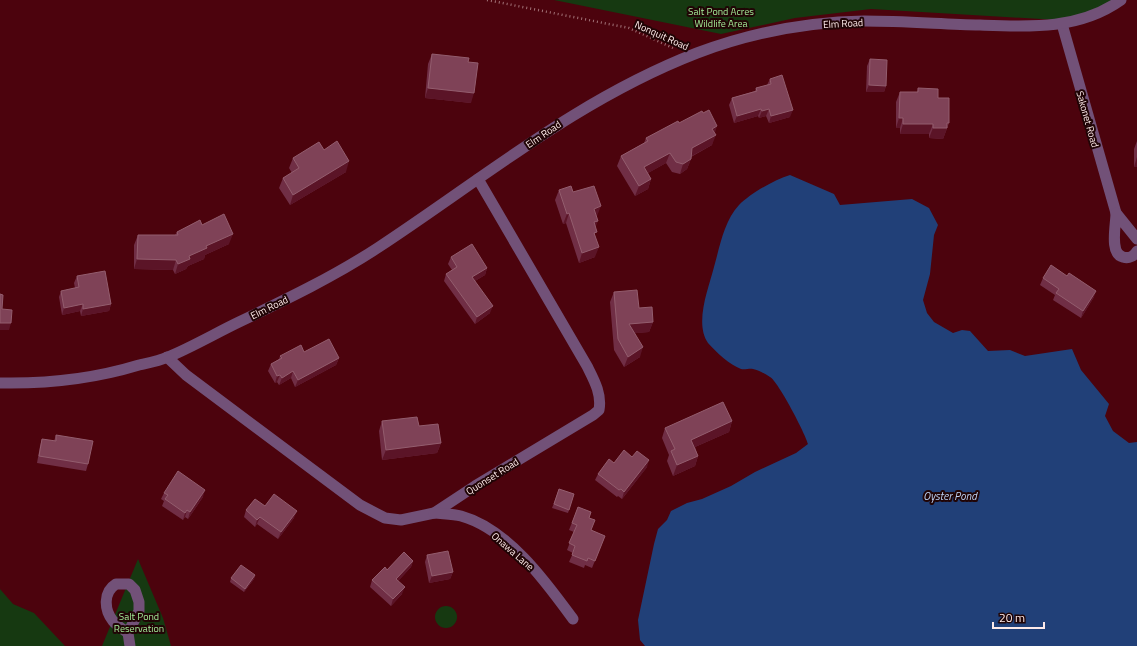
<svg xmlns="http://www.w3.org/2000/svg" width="1137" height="646" font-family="'Titillium Web',sans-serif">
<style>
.green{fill:#163911}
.water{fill:#214078}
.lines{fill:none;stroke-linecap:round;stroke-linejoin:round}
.path{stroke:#a27378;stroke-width:2.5;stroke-dasharray:1 3;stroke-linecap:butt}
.minor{stroke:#725178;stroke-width:11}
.wall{fill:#702e45}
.shaded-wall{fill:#5b1427}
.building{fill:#7f4257;stroke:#935d6e}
.labels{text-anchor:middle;stroke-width:4;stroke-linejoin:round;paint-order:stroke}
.park-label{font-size:10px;fill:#a2ea97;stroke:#200405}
.street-label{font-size:10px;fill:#fdeae9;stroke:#200405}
.water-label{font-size:11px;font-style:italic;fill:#bfd4f6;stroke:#200405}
</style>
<rect width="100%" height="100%" fill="#4c030d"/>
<g class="green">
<polygon points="554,0 1121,0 1090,15 1058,20 871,9 795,18 721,34"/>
<polygon points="138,559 163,618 171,646 102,646"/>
<polygon points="0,589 13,604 34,613 65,646 0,646"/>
<circle cx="446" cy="617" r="11"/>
</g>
<path class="water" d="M790 175 834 194 840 205 912 199 929 208 938 225 934 235 930 274 923 300 927 313 934 322 953 333 962 330 970 331 988 351 1010 350 1025 356 1072 349 1081 370 1109 404 1105 416 1113 431 1129 443 1137 442V646H645L640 640 638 620 654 544 658 529 667 520 671 511 687 503 702 499 731 486 755 472 796 453 808 444C806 435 778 381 770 377 765 374 759 370 753 369 750 368 745 370 741 369 730 365 716 352 708 343 694 323 709 287 714 267 720 246 724 221 739 205 751 193 774 180 790 175Z"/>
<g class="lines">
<polyline class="path" points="487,0 629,28 673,48"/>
<g class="minor">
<polyline points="1062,24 1116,213"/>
<path d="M1137 239 1116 213C1116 225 1109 254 1123 257 1129 259 1134 256 1137 251"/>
<path d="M167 357 186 375 360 505 385 518 401 520 434 513 475 486 593 415 599 410C602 394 594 380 587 366L478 179"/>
<path d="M0 383C48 384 93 379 139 365 148 363 159 361 168 357 192 347 216 333 239 322 287 299 335 276 379 247 484 178 578 99 697 53 750 33 807 22 864 21 903 21 941 24 980 25 1029 27 1079 30 1121 0"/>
<path d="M434 513C443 514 453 514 461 516 508 529 546 582 573 619"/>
<path d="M128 633C123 629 117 626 113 621 104 610 103 592 116 584H129L135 590 139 602V611L128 633 130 646"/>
</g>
</g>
<g class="wall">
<polygon points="432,54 468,62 471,103 425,98 428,64"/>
<polygon points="870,59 886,86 884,92 866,92 867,66"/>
<polygon points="770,79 790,117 769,123 766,116 759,118 758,116 734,123 729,105 732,98 755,91 756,88 767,85"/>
<polygon points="918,88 938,98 949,123 943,139 929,138 929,134 900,134 900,128 896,128 896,102 900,92 917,92"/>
<polygon points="679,123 714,133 712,145 691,157 691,159 687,169 680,174 672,172 666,163 648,173 651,179 648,189 635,196 617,166 621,156 644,143 646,138"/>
<polygon points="1137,141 1137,167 1134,167 1134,149"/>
<polygon points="324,150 346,172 290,205 279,188 283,178 292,173 289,168 293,158"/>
<polygon points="559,190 573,192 597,216 596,217 595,227 595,257 579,263 566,223 563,224 555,200"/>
<polygon points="202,225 229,244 205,255 204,259 188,266 186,269 175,274 173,270 134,269 134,245 138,235 175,235 177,232"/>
<polygon points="451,257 487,268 485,275 475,281 490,313 475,324 444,281 446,274 452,270 448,264"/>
<polygon points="77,276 111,304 109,311 81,316 80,311 62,315 59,297 61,291 75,288 74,283"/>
<polygon points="1043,278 1094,297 1081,318 1053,300 1055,295 1040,285"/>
<polygon points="614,292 639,308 653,322 649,332 635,333 640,357 624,367 614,350 610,302"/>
<polygon points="304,352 339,358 336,365 295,387 291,378 279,385 277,382 275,383 268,371 271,364 279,359 280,356"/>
<polygon points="382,421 419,426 441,443 437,453 382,460 379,431"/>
<polygon points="732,421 729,432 695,447 698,456 695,466 673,476 667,461 669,455 662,438 665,428"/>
<polygon points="56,435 88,464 86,471 37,463 40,446 42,439 54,441"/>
<polygon points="614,463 647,467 622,499 618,496 617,497 595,480 598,474"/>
<polygon points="559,489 574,494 568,513 552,508"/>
<polygon points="164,493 203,497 188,519 185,517 183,520 162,506 164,501 161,499"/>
<polygon points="265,506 294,518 278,539 257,524 255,527 244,517 246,510"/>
<polygon points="578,507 591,512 589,518 591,530 605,536 592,568 585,565 584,568 569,562 573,553 567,550 574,532 569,530"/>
<polygon points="427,555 453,572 450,579 429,583 425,562"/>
<polygon points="413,561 411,567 398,581 402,594 391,606 370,587 372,580 387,570"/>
<polygon points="255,575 254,579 244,592 230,582 231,578"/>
</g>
<g class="shaded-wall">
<polygon points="869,85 886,86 884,92 866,92"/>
<polygon points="428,88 474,93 471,103 425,98"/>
<polygon points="761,109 758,116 734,123 737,116"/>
<polygon points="769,109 766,116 759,118 762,111"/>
<polygon points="793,110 790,117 769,123 771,116"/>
<polygon points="899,118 903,118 900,128 896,128"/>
<polygon points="947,123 949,123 943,139 929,138 933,128"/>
<polygon points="903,124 933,124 929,134 900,134"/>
<polygon points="717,126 714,136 712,129"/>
<polygon points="716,135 712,145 688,158 692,148"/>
<polygon points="670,153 666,163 641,177 644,167"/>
<polygon points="1137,157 1137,167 1134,167"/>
<polygon points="691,159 687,169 680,174 683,164"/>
<polygon points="349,161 346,172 290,205 293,195"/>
<polygon points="651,179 648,189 635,196 639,186"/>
<polygon points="601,206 597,216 590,219 594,209"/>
<polygon points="569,213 566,223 563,224 567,214"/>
<polygon points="598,221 594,231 594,222"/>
<polygon points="233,234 229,244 205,255 204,259 188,266 186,269 175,274 178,264 189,256 206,246"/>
<polygon points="599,247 595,257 579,263 582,253"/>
<polygon points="137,259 176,260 173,270 134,269"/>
<polygon points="487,268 485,275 470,284 472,277"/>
<polygon points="1096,291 1094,297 1081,318 1083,311"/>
<polygon points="83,304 80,311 62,315 64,308"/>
<polygon points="111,304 109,311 81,316 83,309"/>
<polygon points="493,306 490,313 475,324 477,317"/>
<polygon points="653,322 649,332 626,334 629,324"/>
<polygon points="0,323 11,323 9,330 0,330"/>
<polygon points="643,347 640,357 624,367 628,357"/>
<polygon points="339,358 336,365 295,387 298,380"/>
<polygon points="293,371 291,378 279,385 282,378"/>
<polygon points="280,375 277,382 275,383 277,376"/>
<polygon points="732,421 729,432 688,450 691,440"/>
<polygon points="441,443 437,453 382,460 386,450"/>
<polygon points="698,456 695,466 673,476 677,465"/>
<polygon points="649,460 647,467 622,499 624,492"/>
<polygon points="205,490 203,497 188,519 190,512"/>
<polygon points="187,510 185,517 183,520 185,513"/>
<polygon points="297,511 294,518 278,539 281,532"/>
<polygon points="260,517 257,524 255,527 257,520"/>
<polygon points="413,561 411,567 394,586 396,579"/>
<polygon points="453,572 450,579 429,583 432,576"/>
<polygon points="255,575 254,579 244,592 245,589"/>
<polygon points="405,587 402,594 391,606 393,599"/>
</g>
<g class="building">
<polygon points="432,54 469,58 468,62 478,63 474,93 428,88"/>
<polygon points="870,59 887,60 886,86 869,85"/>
<polygon points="782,75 793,110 771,116 769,109 762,111 761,109 737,116 732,98 757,91 756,88 771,84 770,79"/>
<polygon points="918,88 938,89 938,98 949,98 949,123 947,123 947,128 933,128 933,124 903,124 903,118 899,118 900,92 918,92"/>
<polygon points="709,110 717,126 712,129 716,135 692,148 691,159 683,164 676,162 670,153 644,167 651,179 639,186 621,156 648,141 646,138 678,121 679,123 702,111 703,113"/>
<polygon points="337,141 349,161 293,195 283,178 299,168 293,158 319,142 324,150"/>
<polygon points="571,186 573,192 594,186 601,206 594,209 598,221 594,222 597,232 594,233 599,247 582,253 569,213 567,214 559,190"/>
<polygon points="224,214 233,234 206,246 207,248 189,256 190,259 178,264 176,260 137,259 138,235 178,235 177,232 200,220 202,225"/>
<polygon points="472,244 487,268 472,277 493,306 477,317 446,274 457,267 451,257"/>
<polygon points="1051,265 1067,276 1069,273 1096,291 1083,311 1056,293 1059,289 1043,278"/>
<polygon points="105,271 111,304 83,309 83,304 64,308 61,291 79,287 77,276"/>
<polygon points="637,290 639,308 652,307 653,322 629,324 643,347 628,357 618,339 614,292"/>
<polygon points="0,294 3,295 2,309 12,310 11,323 0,323"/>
<polygon points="329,339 339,358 298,380 293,371 282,378 280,375 277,376 271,364 282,358 280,356 301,345 304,352"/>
<polygon points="723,402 732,421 691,440 698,456 677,465 671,451 675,449 665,428"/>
<polygon points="417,417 419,426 438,424 441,443 386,450 382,421"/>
<polygon points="56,435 93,441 88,464 39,456 42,439 56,441"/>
<polygon points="624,450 632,457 637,451 649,460 624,492 621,489 619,490 598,474 609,459 614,463"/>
<polygon points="178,471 205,490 190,512 187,510 185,513 165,499 168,495 164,493"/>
<polygon points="559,489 574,494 569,510 554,504"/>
<polygon points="274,494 297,511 281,532 260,517 257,520 246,510 255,499 265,506"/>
<polygon points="578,507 591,512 589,518 595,520 591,530 605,536 595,561 588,558 587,561 572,555 575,546 569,543 577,525 572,523"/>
<polygon points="448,551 453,572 432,576 427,555"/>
<polygon points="404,552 413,561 396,579 405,587 393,599 372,580 385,567 387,570"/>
<polygon points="241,565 255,575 245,589 231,578"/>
</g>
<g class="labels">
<g class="park-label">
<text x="721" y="15">Salt Pond Acres<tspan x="721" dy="12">Wildlife Area</tspan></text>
<text x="139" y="620">Salt Pond<tspan x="139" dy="12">Reservation</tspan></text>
</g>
<g class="street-label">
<text transform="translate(843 23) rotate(-3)" y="4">Elm Road</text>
<text transform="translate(662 35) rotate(24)" y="4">Nonquit Road</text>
<text transform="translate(1088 119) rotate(74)" y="4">Sakonet Road</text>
<text transform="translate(543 134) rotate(-34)" y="4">Elm Road</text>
<text transform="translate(269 307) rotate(-26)" y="4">Elm Road</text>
<text transform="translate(492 476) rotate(-32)" y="4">Quonset Road</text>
<text transform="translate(513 551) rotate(41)" y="4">Onawa Lane</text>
</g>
<g class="water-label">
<text x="950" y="500">Oyster Pond</text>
</g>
</g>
<path d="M993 622v6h51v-6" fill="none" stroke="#fdeae9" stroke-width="2"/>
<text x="999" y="622" font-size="12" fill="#fdeae9" stroke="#200405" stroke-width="3" paint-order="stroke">20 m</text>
</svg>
